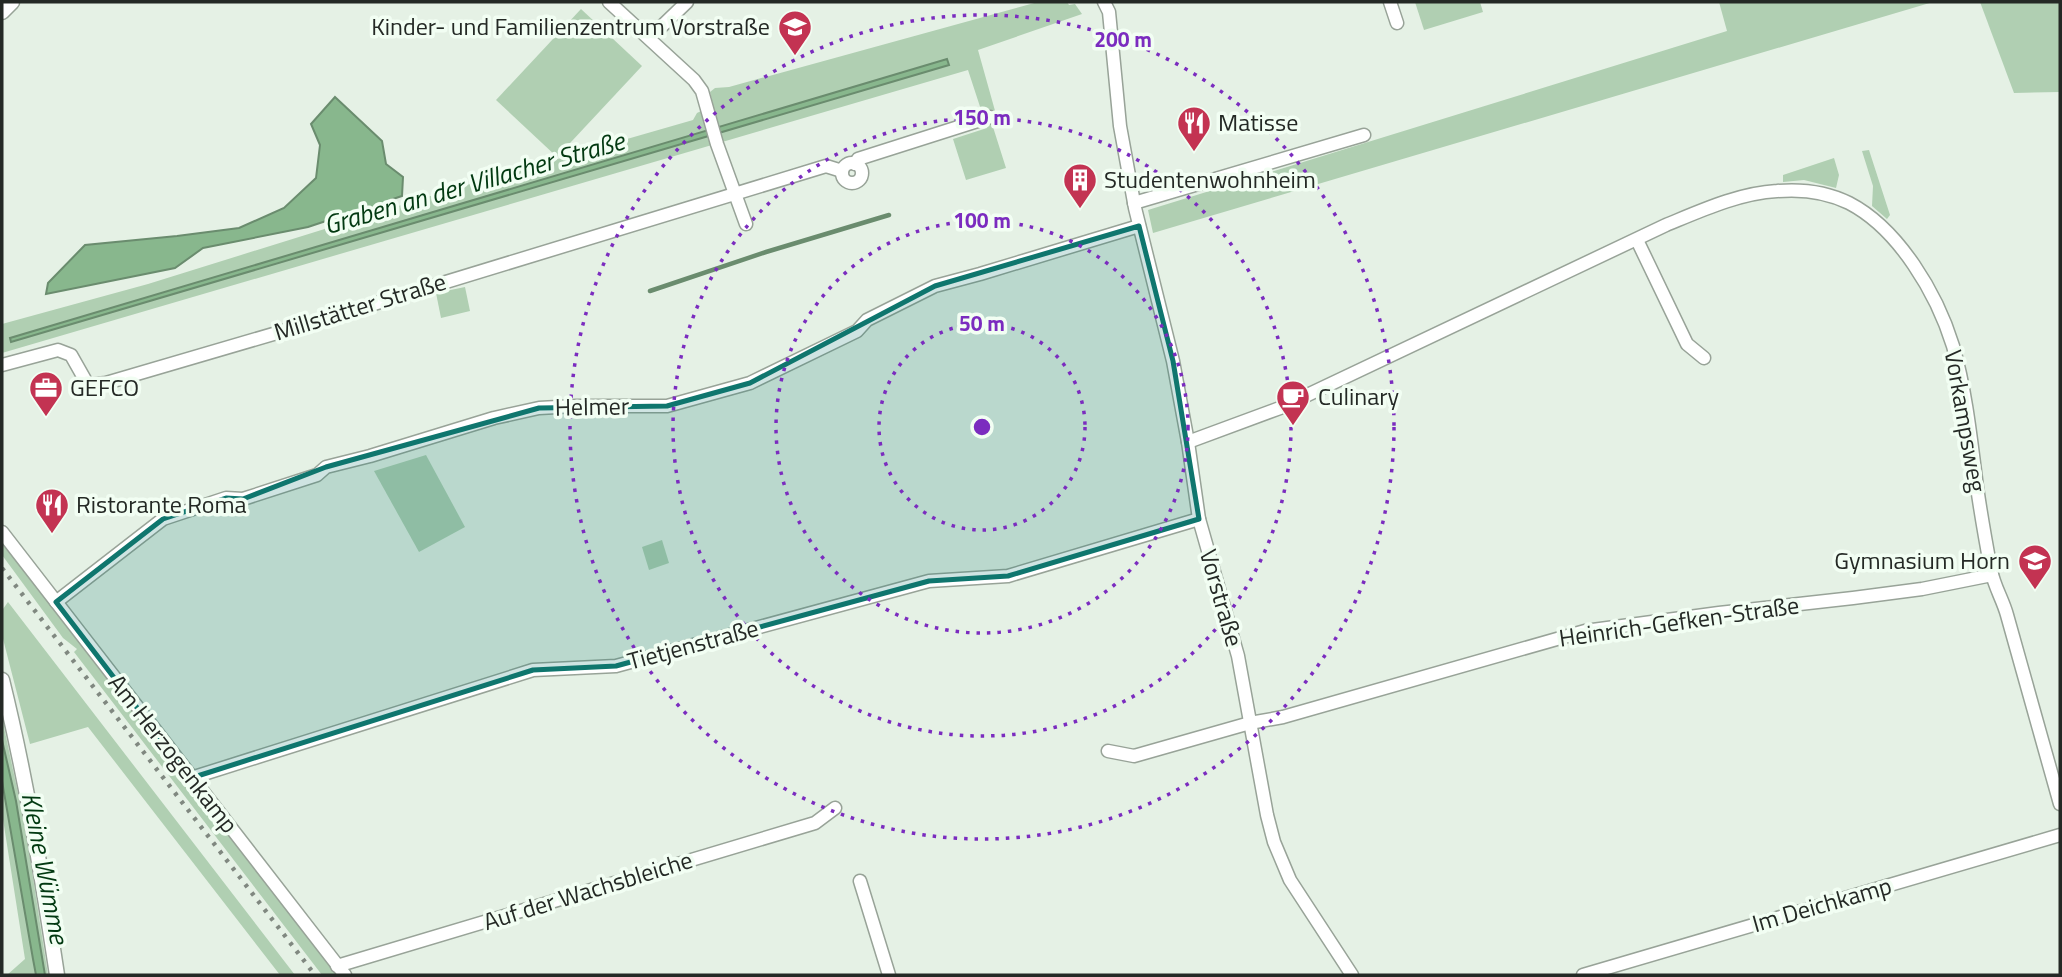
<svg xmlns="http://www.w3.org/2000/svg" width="2062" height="977" font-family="'Titillium Web',sans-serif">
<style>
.green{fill:#b0cfb2}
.water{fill:#88b78d;stroke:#6a8c6e;stroke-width:2}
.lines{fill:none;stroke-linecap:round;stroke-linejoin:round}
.stream{stroke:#6a8c6e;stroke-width:4.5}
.minor-casing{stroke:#98a398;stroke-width:15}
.tertiary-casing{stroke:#98a398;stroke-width:17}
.minor{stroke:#fff;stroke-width:12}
.tertiary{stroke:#fff;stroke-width:14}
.rail{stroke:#808880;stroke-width:4.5;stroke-dasharray:3.5 7;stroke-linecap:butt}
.marked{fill:#0f766e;fill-opacity:0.2;stroke:#0f766e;stroke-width:5;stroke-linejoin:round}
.ring{fill:none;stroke:#7b2cbf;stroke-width:3.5;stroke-dasharray:3.5 7}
.labels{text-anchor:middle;stroke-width:7;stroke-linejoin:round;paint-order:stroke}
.poi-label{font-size:24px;fill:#242925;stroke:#f2fef3;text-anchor:start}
.street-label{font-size:24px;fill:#242925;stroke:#f2fef3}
.water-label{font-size:26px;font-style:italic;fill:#023911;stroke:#f2fef3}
.centre{fill:#7b2cbf;stroke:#f2fef3;stroke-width:3.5}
.ring-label{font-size:21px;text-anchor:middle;font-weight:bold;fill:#7b2cbf;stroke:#f2fef3;stroke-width:7;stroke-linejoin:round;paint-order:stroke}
</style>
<rect width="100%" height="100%" fill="#e5f1e5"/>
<g class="green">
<polygon points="1038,2 1067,2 1069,5 1075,4 1082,14 978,50 999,125 993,127 1006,168 966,180 953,139 987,128 968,70 2,353 2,324 148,284 453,189 693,120 697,113 713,105 710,92 715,88 729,87"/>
<polygon points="1415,2 1480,2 1483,12 1424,30"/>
<polygon points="1719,2 1933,2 1153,233 1148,210 1727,31"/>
<polygon points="1980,2 2060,2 2060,92 2014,93"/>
<polygon points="581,9 642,66 557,157 496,100"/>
<polygon points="1869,150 1890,215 1887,219 1872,206 1873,186 1862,151"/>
<polygon points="1834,158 1839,175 1836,188 1804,180 1783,182 1783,175"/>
<polygon points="465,287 470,311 441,318 436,293"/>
<polygon points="426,455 465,527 419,552 374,471"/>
<polygon points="2,539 338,975 322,975 74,652 77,649 63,638 2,555"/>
<polygon points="662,540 669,563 649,570 642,547"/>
<polygon points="8,602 295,975 280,975 88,727 30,744 2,635 2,614 3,609"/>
<polygon points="2,718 25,826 48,975 7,975 25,959 2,813"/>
</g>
<g class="water">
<polygon points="947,59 949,65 11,342 10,338"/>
<polygon points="335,97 382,141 386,164 403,177 402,196 390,200 393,210 361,219 356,211 308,227 203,248 175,268 46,294 48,283 85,245 177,236 239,228 284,208 316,178 320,145 311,124"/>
<polygon points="2,740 16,801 45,975 36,975 33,959 2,781"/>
</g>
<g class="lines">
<polyline class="stream" points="650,291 766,252 889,215"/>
<g class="minor-casing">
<g id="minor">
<polyline points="609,2 694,80 702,91 717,144 746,224"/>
<polyline points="1104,2 1109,12 1120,126 1135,208 1173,361 1188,442 1199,519 1238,656 1267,815 1274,842 1290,880 1352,975"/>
<polyline points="1390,2 1397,23"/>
<polyline points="647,36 660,28 687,2"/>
<circle cx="852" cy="173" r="10"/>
<polyline points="855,164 858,159 990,117"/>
<polyline points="1134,203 1364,135"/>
<polyline points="1637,240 1687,344 1704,358"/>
<polyline points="2,365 58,350 71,355 88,385 106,383 328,318 826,166 842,171"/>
<path d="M1188 442 1280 408 1666 225C1700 211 1739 193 1777 191 1801 189 1827 192 1849 203 1899 229 1937 294 1953 346 1966 391 1971 440 1977 487 1981 515 1986 543 1991 570 1994 586 2003 600 2007 615 2025 678 2042 741 2060 804"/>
<polyline points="2,532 345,975"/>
<polyline points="56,602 163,519 226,498 243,499 317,475 326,467 370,456 494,418 539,408 576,406 667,406 750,383 857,331 867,320 935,286 980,274 1139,226"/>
<polyline points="1108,751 1134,756 1250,723 1283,717 1585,631 1719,613 1853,598 1922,589 1992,575"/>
<polyline points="191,778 533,670 616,666 929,581 1008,576 1199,519"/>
<polyline points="860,881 889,975"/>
<polyline points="337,966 815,823 835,808"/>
<polyline points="1583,975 2060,835"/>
</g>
</g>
<g class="tertiary-casing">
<g id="tertiary">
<polyline points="2,12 12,2"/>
<path d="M2 680C26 777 42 876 57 975"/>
</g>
</g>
<use href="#minor" class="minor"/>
<use href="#tertiary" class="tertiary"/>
<polyline class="rail" points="2,568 315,975"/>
</g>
<path class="marked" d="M1139 226 1173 361 1199 519 1008 576 929 581 616 666 533 670 191 778 56 602 163 519 226 498 243 499 326 467 539 408 667 406 750 383 935 286Z"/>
<g class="ring">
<circle cx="982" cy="427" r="103"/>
<circle cx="982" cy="427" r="206"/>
<circle cx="982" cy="427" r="309"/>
<circle cx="982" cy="427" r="412"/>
</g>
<defs>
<g id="school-pin" transform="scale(1.75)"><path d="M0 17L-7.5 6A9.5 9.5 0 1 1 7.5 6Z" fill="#c33352" stroke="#f2fef3"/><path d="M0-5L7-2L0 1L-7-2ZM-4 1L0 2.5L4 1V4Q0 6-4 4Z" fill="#fff"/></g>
<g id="restaurant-pin" transform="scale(1.75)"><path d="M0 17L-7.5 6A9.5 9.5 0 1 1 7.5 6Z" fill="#c33352" stroke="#f2fef3"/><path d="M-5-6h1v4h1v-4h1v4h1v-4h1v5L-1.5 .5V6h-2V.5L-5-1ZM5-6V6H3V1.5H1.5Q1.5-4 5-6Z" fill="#fff"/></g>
<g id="building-pin" transform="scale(1.75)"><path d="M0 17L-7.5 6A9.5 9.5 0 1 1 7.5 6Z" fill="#c33352" stroke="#f2fef3"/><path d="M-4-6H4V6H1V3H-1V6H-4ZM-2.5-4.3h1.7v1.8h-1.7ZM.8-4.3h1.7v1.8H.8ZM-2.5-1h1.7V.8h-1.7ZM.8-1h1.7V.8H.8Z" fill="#fff"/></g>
<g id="office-pin" transform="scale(1.75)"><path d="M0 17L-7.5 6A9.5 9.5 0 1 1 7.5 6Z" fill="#c33352" stroke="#f2fef3"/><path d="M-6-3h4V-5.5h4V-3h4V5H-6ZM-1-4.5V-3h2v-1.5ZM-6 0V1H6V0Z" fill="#fff"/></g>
<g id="cafe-pin" transform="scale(1.75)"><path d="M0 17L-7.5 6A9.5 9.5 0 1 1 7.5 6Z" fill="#c33352" stroke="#f2fef3"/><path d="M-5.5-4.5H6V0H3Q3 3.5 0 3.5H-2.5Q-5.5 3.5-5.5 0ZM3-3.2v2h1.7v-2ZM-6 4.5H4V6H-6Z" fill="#fff"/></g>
</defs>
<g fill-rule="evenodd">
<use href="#school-pin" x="795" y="27"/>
<use href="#restaurant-pin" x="1194" y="123"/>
<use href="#building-pin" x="1080" y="180"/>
<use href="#office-pin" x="46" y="388"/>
<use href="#cafe-pin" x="1293" y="397"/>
<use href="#restaurant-pin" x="52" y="505"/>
<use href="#school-pin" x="2035" y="561"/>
</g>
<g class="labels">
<g class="poi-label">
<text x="770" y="35" text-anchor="end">Kinder- und Familienzentrum Vorstraße</text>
<text x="1218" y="131">Matisse</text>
<text x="1104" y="188">Studentenwohnheim</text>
<text x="70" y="396">GEFCO</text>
<text x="1318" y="405">Culinary</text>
<text x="76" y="513">Ristorante Roma</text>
<text x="2010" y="569" text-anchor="end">Gymnasium Horn</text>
</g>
<g class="street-label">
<text transform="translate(360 307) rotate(-17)" y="8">Millstätter Straße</text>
<text transform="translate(592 407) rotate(-1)" y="8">Helmer</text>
<text transform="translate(1965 421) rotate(80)" y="8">Vorkampsweg</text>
<text transform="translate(1221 598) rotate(74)" y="8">Vorstraße</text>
<text transform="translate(1679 622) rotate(-8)" y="8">Heinrich-Gefken-Straße</text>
<text transform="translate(693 645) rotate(-15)" y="8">Tietjenstraße</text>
<text transform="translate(173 754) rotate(52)" y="8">Am Herzogenkamp</text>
<text transform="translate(588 891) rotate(-17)" y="8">Auf der Wachsbleiche</text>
<text transform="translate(1822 905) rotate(-16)" y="8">Im Deichkamp</text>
</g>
<g class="water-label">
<text transform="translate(474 183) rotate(-16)" y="9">Graben an der Villacher Straße</text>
<text transform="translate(45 868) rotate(79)" y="9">Kleine Wümme</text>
</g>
</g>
<circle cx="982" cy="427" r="10" class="centre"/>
<g class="ring-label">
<text x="1123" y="47">200 m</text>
<text x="982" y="125">150 m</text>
<text x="982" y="228">100 m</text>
<text x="982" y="331">50 m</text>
</g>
<rect width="2062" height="977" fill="none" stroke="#242925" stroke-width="7"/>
</svg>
